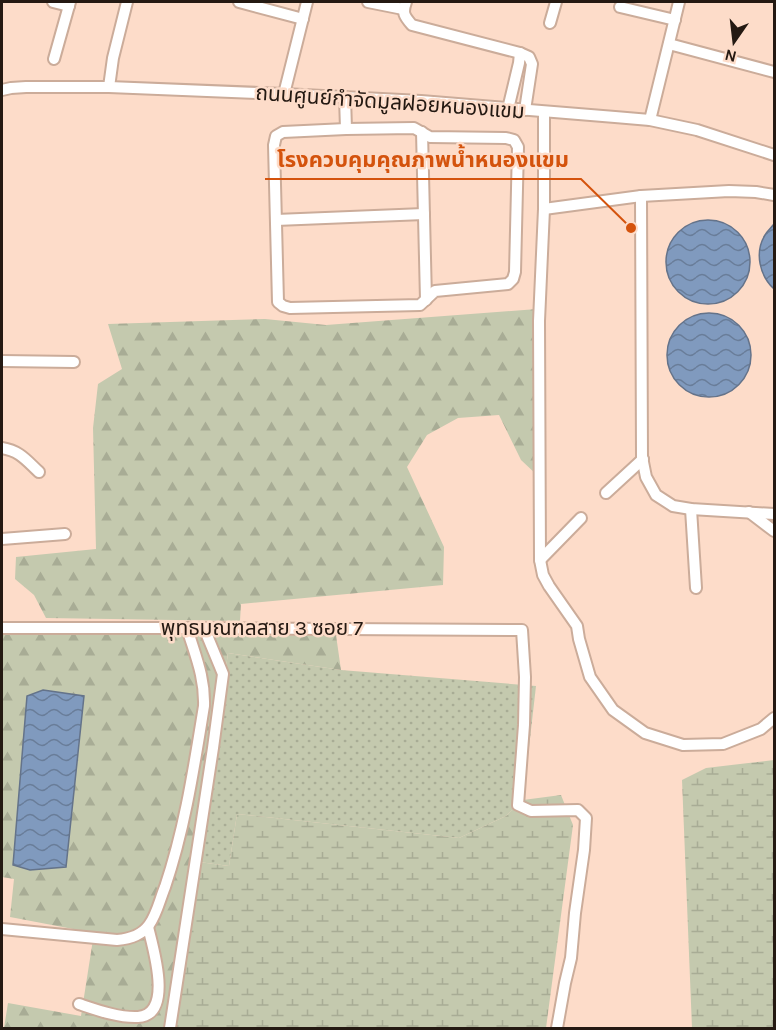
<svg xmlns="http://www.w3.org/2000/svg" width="776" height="1030" font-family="Karla,'Noto Sans Thai',sans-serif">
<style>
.grass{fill:url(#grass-dots)}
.forest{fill:url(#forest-firs);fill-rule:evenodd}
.wetland{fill:url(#wetland-marsh)}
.water{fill:url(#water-waves);stroke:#64738a;stroke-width:1.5}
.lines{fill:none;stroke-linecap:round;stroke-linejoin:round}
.minor-casing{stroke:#cbac9a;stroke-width:14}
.minor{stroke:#fff;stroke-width:10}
.labels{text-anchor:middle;stroke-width:5;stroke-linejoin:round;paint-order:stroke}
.street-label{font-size:21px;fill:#241912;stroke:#fddcc9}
.leader{fill:none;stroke:#d4530d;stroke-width:2}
.callout-dot{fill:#d4530d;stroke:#fddcc9;stroke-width:2}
.callout-label{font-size:22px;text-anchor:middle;font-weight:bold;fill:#d4530d;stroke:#fddcc9;stroke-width:5;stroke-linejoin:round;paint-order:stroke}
</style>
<defs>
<pattern id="grass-dots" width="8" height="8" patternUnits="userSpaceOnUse" patternTransform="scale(1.5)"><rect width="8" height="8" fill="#c4c9ae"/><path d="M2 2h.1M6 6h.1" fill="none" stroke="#a8ac95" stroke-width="1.8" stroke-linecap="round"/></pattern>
<pattern id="forest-firs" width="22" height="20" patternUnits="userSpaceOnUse" patternTransform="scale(1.5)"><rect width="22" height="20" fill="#c4c9ae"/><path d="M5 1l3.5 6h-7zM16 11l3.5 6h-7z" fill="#a8ac95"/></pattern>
<pattern id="wetland-marsh" width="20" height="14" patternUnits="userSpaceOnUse" patternTransform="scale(1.5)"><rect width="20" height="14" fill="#c4c9ae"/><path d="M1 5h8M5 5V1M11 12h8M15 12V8" fill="none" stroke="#a8ac95"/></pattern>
<pattern id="water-waves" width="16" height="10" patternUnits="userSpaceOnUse" patternTransform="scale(1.5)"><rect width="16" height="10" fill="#809abe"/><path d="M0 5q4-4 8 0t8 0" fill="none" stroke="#697d99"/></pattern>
</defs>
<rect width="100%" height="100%" fill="#fddcc9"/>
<polygon class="grass" points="228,653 341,670 536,686 523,800 506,816 459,838 237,814 229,866 199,862"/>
<g class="forest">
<polygon points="537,309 537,475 521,460 499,415 458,418 427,435 407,467 444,547 443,585 241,604 240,621 46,618 34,595 15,579 16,557 96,549 93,428 98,384 122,369 108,324 265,319 326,325"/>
<path d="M2 632 239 636 336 635 341 670 228 653 176 1028H4L8 1003 81 1016 94 933 10 917 14 879 2 877ZM84 696 66 867 30 869 13 865Z"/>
</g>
<g class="wetland">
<polygon points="774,760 774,1028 692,1028 682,780 706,768"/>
<polygon points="561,795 573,825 546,1028 176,1028 199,862 229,866 237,814 459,838 506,816 523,800"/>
</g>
<g class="water">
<circle cx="708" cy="262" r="42"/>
<path d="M774 224V289C760 276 754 253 765 235 767 231 771 228 774 224Z"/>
<circle cx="709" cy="355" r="42"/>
<polygon points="43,690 84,696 66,867 30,870 13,865 27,696"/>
</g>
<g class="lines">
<g class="minor-casing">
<g id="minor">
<polyline points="53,2 69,6"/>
<polyline points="239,2 303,19"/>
<polyline points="368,2 403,9"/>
<path d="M406 2C402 13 404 16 412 25L520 53 529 57 532 64 525 110"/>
<polyline points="620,7 675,20"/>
<polyline points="550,23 556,2"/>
<polyline points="669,44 774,72"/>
<polyline points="54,59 70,2"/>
<polyline points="109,87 113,58 127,2"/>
<polyline points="2,90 11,88 26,87 109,87 284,94 421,101 615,117 650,120 697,130 774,155"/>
<polyline points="284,94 307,2"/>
<polyline points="345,97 346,129"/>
<polyline points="508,109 519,63 520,53"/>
<polyline points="544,112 544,209 539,321 540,560 543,575 549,586 577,626 579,639 590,677 613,710 645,733 683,745 723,744 761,729 774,718"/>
<polyline points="650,120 679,2"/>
<polygon points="414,128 430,137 506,138 514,140 518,147 515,272 513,279 508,284 435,291 420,305 290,308 283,306 278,302 274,145 276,136 283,132 346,129"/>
<polyline points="422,132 426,300"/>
<polyline points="641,196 642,457 646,477 656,495 673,506 691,509 774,514"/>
<polyline points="544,209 641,196 729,191 756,192 774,195"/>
<polyline points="276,220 424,214"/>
<polyline points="2,361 74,362"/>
<path d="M2 448C20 451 26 460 39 472"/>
<polyline points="606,493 643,459"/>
<polyline points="691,509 696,588"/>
<polyline points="749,512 774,531"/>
<polyline points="2,539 65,534"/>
<polyline points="540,560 581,518"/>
<polyline points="2,628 187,628 522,630 525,677 524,725 518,805 531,811 578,810 586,818 584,850 575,913 571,958 565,983 557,1028"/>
<path d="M2 929 117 940C129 939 141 936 149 925 157 914 160 899 165 887 185 828 194 767 204 706 205 677 195 655 187 628"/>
<path d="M79 1004C97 1010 119 1018 138 1017 174 1015 153 948 148 927"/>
<polyline points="170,1028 213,748 223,674 204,628"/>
</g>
</g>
<use href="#minor" class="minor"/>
</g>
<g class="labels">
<g class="street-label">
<text transform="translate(390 102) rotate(4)" y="7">ถนนศูนย์กำจัดมูลฝอยหนองแขม</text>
<text x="262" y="635">พุทธมณฑลสาย 3 ซอย 7</text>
</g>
</g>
<path class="leader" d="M631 228L581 179H265"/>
<circle class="callout-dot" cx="631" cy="228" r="6"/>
<g class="callout-label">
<text x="423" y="167">โรงควบคุมคุณภาพน้ำหนองแขม</text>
</g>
<rect width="776" height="1030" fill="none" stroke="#241912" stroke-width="6"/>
<g transform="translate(734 42) rotate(194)" stroke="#fddcc9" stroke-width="4.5" paint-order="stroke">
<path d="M0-4.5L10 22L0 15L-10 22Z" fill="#241912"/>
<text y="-9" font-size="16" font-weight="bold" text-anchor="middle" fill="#241912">N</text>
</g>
</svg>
